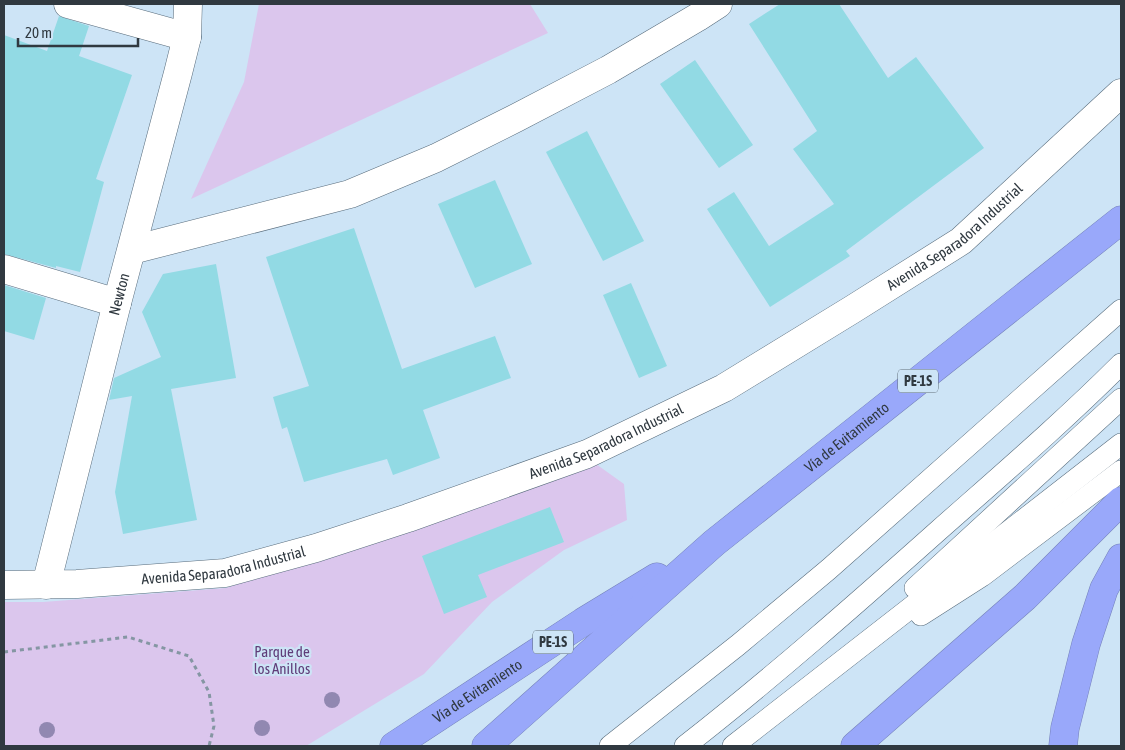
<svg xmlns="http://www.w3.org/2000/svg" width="1125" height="750" font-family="'Asap Condensed',sans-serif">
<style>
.green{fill:#dbc6ed}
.building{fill:#92dae4}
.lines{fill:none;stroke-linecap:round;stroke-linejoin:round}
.service-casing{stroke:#586c7c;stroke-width:22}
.pedestrian-casing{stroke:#586c7c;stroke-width:29}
.minor-casing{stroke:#586c7c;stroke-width:29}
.tertiary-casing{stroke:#586c7c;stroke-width:29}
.motorway-casing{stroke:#7481b9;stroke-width:29}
.path{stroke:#8596a3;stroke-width:3;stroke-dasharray:4 4;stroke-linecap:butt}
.service{stroke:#fff;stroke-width:21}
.pedestrian{stroke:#fff;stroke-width:28}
.minor{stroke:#fff;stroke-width:28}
.tertiary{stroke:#fff;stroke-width:28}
.motorway{stroke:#99a8fa;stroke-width:28}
.tree{fill:#9188b1}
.labels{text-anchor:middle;stroke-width:4.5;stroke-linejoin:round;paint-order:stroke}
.shield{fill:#cde4f6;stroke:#5f6c77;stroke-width:1}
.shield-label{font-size:14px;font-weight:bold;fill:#303940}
.street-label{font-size:15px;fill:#303940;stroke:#cde4f6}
.park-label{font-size:15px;fill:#603d79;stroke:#cde4f6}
</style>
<rect width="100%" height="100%" fill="#cde4f6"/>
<g class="green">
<polygon points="259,4 530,4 548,33 191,199 244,82"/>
<polygon points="596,464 624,484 627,520 564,550 492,602 424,674 306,746 4,746 4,602 43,602 226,588"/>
</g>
<g class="building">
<polygon points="780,4 839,4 888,78 916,57 984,148 846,251 850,256 770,307 707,209 734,192 769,246 834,204 793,149 817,131 749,24"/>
<polygon points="59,16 89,26 79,56 132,75 96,179 104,182 80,272 56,266 56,268 4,254 4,35 47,51"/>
<polygon points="695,60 753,145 719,168 660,84"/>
<polygon points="587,131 644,241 603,261 546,152"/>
<polygon points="495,180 532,264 475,288 438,204"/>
<polygon points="354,228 402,369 495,336 511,378 423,410 440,458 393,475 387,459 304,482 287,427 282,429 273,397 309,386 266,257"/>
<polygon points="216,264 236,378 171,389 197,520 123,534 115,492 132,396 109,400 114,378 161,357 142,312 163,274"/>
<polygon points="631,283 667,366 639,378 603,295"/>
<polygon points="4,285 46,298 34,340 4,331"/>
<polygon points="550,507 564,542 478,575 487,597 444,614 422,556"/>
</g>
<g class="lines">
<g class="service-casing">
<g id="service">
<polyline points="915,588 1121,399"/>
<polyline points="921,615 982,576 1121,471"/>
<polyline points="610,746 738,645 829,569 1121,310"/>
<path d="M685 746C772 678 856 604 939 530 1000 476 1063 422 1121 364"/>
<polyline points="733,746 1121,444"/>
</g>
</g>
<g class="pedestrian-casing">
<g id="pedestrian">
<polyline points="68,4 187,37"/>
<polyline points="4,269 117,303"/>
</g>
</g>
<g class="minor-casing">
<g id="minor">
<polyline points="132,250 350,194 436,158 516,118 608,70 698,17 718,4"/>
<path id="s1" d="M46 585 117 303 178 73 187 37 188 4"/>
</g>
</g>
<g class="tertiary-casing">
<g id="tertiary">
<path id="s2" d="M4 585 77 584 225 573 316 548 408 518 587 454 724 388 853 309 961 241 1121 93"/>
</g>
</g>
<g class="motorway-casing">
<g id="motorway">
<path id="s3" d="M394 746 583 622 657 577"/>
<path id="s4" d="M486 746 714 543 1121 220"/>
<polyline points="855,746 1025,597 1121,501"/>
<polyline points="1063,746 1065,728 1086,644 1104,589 1121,558"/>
</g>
</g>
<polyline class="path" points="4,652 128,637 189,656 209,692 214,726 209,746"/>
<use href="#service" class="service"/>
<use href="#pedestrian" class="pedestrian"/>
<use href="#minor" class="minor"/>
<use href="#tertiary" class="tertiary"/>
<use href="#motorway" class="motorway"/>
</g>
<g class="tree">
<circle cx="332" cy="700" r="8"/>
<circle cx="262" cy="728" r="8"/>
<circle cx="47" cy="730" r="8"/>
</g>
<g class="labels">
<g class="shield">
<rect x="898" y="369.5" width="40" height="23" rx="4"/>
<rect x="533" y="630.5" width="40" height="23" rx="4"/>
</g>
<g class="shield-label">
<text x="918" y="386">PE-1S</text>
<text x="553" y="647">PE-1S</text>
</g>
<g class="street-label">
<text dy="5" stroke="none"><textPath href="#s2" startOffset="1031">Avenida Separadora Industrial</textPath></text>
<text dy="5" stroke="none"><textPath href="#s1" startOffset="300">Newton</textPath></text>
<text dy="5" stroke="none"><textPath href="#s4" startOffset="475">Vía de Evitamiento</textPath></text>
<text dy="5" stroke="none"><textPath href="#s2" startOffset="625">Avenida Separadora Industrial</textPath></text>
<text dy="5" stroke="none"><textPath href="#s2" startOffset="221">Avenida Separadora Industrial</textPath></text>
<text dy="5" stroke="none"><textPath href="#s3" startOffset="100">Vía de Evitamiento</textPath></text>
</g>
<g class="park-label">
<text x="282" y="657">Parque de<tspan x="282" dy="17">los Anillos</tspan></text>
</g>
</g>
<rect width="1125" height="750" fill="none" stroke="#303940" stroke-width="10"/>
<path d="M18 38v8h120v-8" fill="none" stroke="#303940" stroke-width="2.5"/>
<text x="25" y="38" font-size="15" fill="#303940" stroke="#cde4f6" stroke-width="4" paint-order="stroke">20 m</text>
</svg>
